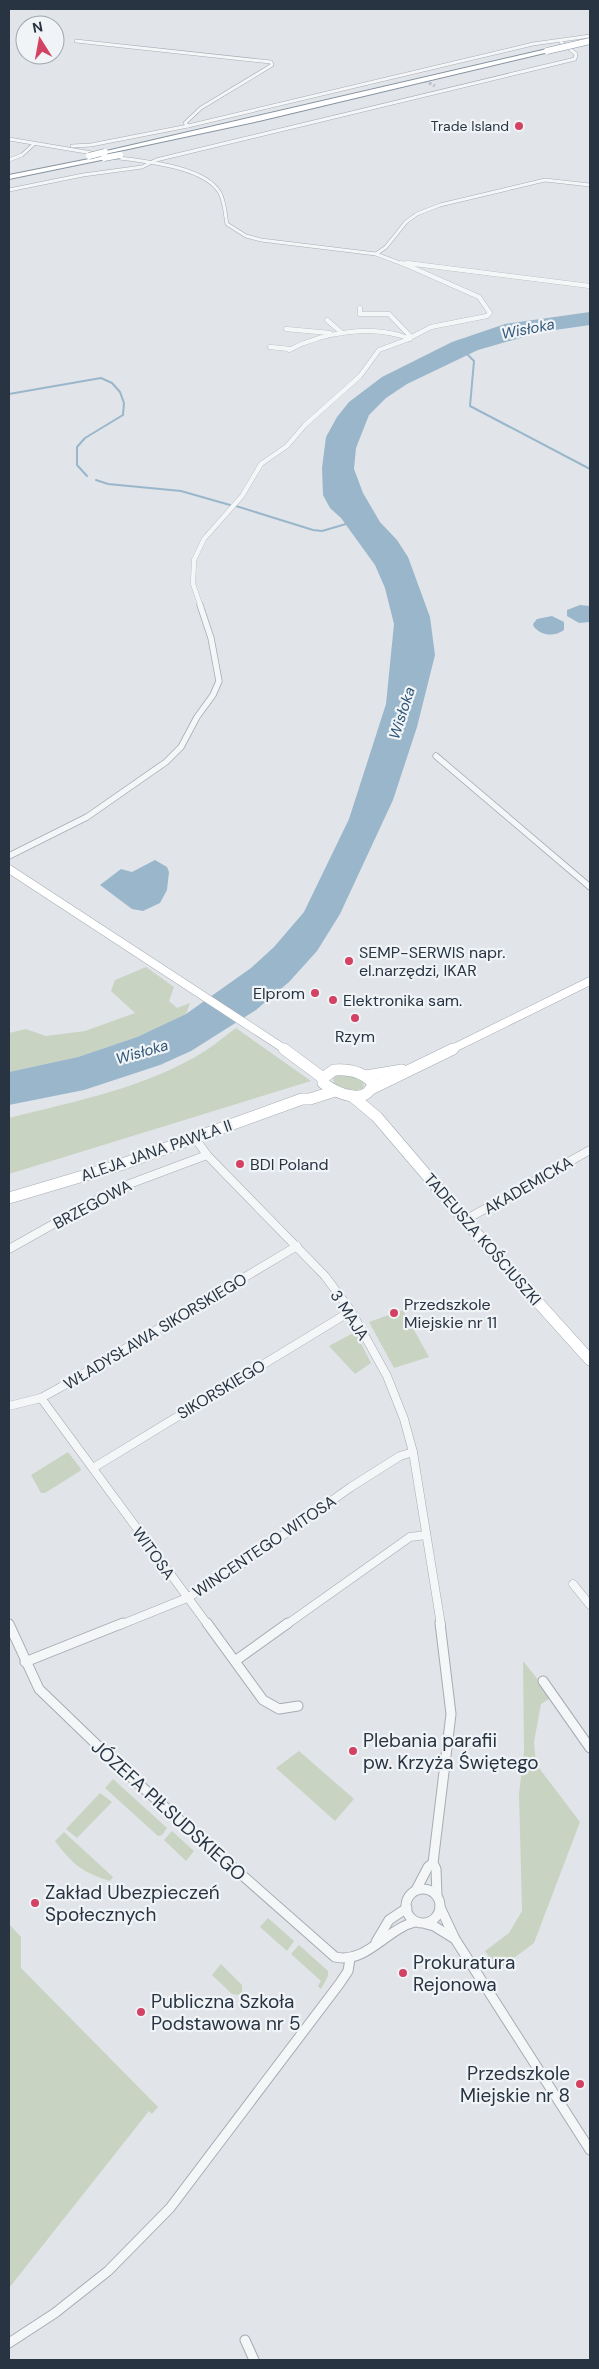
<svg xmlns="http://www.w3.org/2000/svg" width="599" height="2369" font-family="'DM Sans',sans-serif">
<style>
.green{fill:#c8d4c1}
.water{fill:#9ab6cb}
.lines{fill:none;stroke-linecap:round;stroke-linejoin:round}
.stream{stroke:#9ab6cb;stroke-width:2}
.street-tunnel{stroke:#bcc2c8;stroke-width:3;stroke-dasharray:3 2;stroke-linecap:butt}
.street-far4-casing{stroke:#a6acb4;stroke-width:4}
.street-far3-casing{stroke:#a6acb4;stroke-width:5}
.street-far2-casing{stroke:#a6acb4;stroke-width:7}
.street-far1-casing{stroke:#a6acb4;stroke-width:9}
.street-casing{stroke:#a6acb4;stroke-width:11}
.secondary-far1-casing{stroke:#a6acb4;stroke-width:9}
.secondary-casing{stroke:#a6acb4;stroke-width:12}
.highway-casing{stroke:#8794a1;stroke-width:2}
.street-far4{stroke:#f4f6f8;stroke-width:3}
.street-far3{stroke:#f4f6f8;stroke-width:4.5}
.street-far2{stroke:#f4f6f8;stroke-width:5.5}
.street-far1{stroke:#f4f6f8;stroke-width:8}
.street{stroke:#f4f6f8;stroke-width:9}
.secondary-far1{stroke:#fff;stroke-width:8}
.secondary{stroke:#fff;stroke-width:11}
.highway{fill:#fff;fill-rule:evenodd}
.highway-bridge-casing{stroke:#8794a1;stroke-width:7;stroke-linecap:butt}
.highway-bridge{stroke:#fff;stroke-width:6}
.poi-dot{fill:#d34163;stroke:#f0f4f7;stroke-width:2}
.labels{text-anchor:middle;stroke-width:4.5;stroke-linejoin:round;paint-order:stroke}
.far-poi-label{font-size:14px;fill:#283442;stroke:#f0f4f7;text-anchor:end}
.far-water-label{font-size:15px;font-style:italic;fill:#315678;stroke:#f0f4f7}
.poi-label{font-size:16px;fill:#283442;stroke:#f0f4f7;text-anchor:start}
.street-label{font-size:16px;fill:#283442;stroke:#f0f4f7}
.near-poi-label{font-size:19px;fill:#283442;stroke:#f0f4f7;text-anchor:start}
.near-street-label{font-size:19px;fill:#283442;stroke:#f0f4f7}
</style>
<rect width="100%" height="100%" fill="#e1e5ea"/>
<g class="green">
<polygon points="146,967 174,987 169,1001 177,1008 190,1003 186,1014 137,1037 78,1057 9,1072 9,1033 26,1029 46,1036 85,1031 135,1013 111,991 115,980"/>
<path d="M236 1028 311 1081 9 1174V1118C75 1101 146 1088 205 1051 216 1044 226 1035 236 1028Z"/>
<polygon points="341,1074 362,1080 364,1084 363,1088 355,1091 334,1085 333,1077"/>
<polygon points="403,1310 429,1357 394,1368 369,1322"/>
<polygon points="355,1332 371,1363 355,1374 329,1346"/>
<polygon points="68,1452 81,1469 80,1471 45,1493 41,1493 31,1475"/>
<polygon points="523,1661 552,1697 541,1704 534,1742 536,1764 580,1822 534,1943 498,1970 485,1951 509,1933 522,1911 519,1794 524,1751"/>
<polygon points="299,1751 354,1799 335,1821 276,1768"/>
<polygon points="113,1779 167,1828 162,1835 158,1836 105,1788"/>
<polygon points="100,1793 112,1802 77,1838 66,1829"/>
<polygon points="172,1831 194,1851 186,1861 164,1840"/>
<path d="M64 1832 113 1877 110 1881C83 1873 72 1864 55 1841Z"/>
<polygon points="268,1918 294,1941 287,1951 260,1927"/>
<polygon points="9,1924 21,1937 21,1968 158,2107 152,2114 149,2111 9,2288"/>
<polygon points="299,1945 328,1971 328,1976 321,1989 318,1986 321,1981 291,1954"/>
<polygon points="221,1964 242,1985 242,1992 238,1995 232,1994 212,1975"/>
</g>
<g class="water">
<polygon points="590,312 590,325 541,332 478,350 407,384 386,398 369,415 356,448 354,469 363,493 380,522 397,540 408,557 430,617 435,655 417,727 393,800 340,914 317,951 289,982 256,1010 191,1051 160,1065 84,1090 9,1105 9,1072 78,1057 137,1037 186,1014 251,968 274,947 304,912 349,819 386,704 394,624 385,588 375,565 341,518 330,508 323,495 322,468 326,437 337,417 349,402 382,377 452,342 505,324"/>
<polygon points="580,605 590,606 590,622 579,623 567,616 567,610"/>
<path d="M552 616 564 622V630C554 637 542 636 534 627L533 624 537 619Z"/>
<polygon points="155,860 167,867 169,872 167,890 160,903 143,911 132,909 100,885 121,869 132,872"/>
</g>
<g class="lines">
<g class="stream">
<polyline points="467,354 474,361 470,406 590,469"/>
<polyline points="9,394 101,378 112,383 120,392 124,403 123,415 85,438 77,447 77,465 87,476"/>
<polyline points="96,480 108,484 181,491 230,505"/>
<polyline points="236,506 313,530 322,531 346,524"/>
</g>
<polyline class="street-tunnel" points="420,78 435,86"/>
<g class="street-far4-casing">
<g id="street-far4">
<polyline points="76,41 271,62 272,65 201,108 185,123 188,126"/>
<polyline points="9,139 98,154"/>
<polyline points="72,146 91,145 188,126 533,44 590,36"/>
<path d="M111 157C140 161 204 165 220 193 225 203 225 214 227 224L246 236 261 240 376 254 405 265"/>
<polyline points="9,160 22,155 35,143"/>
<polyline points="9,190 83,175 142,167 156,160 575,59 576,54 561,42"/>
<polyline points="376,254 386,247 406,222 417,214 440,205 545,180 590,185"/>
<polyline points="405,263 417,265"/>
</g>
</g>
<g class="street-far3-casing">
<g id="street-far3">
<polyline points="407,263 590,286"/>
<polyline points="360,308 360,314 389,314 411,337"/>
<polyline points="327,320 342,333"/>
<polyline points="286,329 330,333"/>
<polyline points="270,347 290,349"/>
<path d="M289 350C323 332 374 324 410 339"/>
<polyline points="201,607 193,584 194,560 204,539 242,496 261,464 287,446 305,425 360,376 379,350 406,340 431,327 487,316 490,313 479,297 402,263"/>
</g>
</g>
<g class="street-far2-casing">
<g id="street-far2">
<polyline points="436,756 590,887"/>
<polyline points="9,856 87,817 166,762 181,747 197,717 213,695 219,681 211,638 200,605"/>
</g>
</g>
<g class="street-far1-casing">
<g id="street-far1">
<polyline points="195,1138 207,1155 325,1276 351,1311 387,1376 404,1419 413,1452 441,1625"/>
<polyline points="465,1220 590,1150"/>
<polyline points="9,1249 116,1189 207,1155"/>
<polyline points="41,1398 208,1625"/>
<polyline points="9,1406 41,1398 61,1387 297,1246"/>
<polyline points="93,1468 351,1311"/>
<polyline points="573,1584 590,1605"/>
<polyline points="120,1625 187,1598 241,1565 351,1487 400,1456 413,1452"/>
<polyline points="286,1625 410,1537 426,1535"/>
</g>
</g>
<g class="street-casing">
<g id="street">
<polyline points="207,1623 263,1700 279,1709 298,1706"/>
<path d="M9 1624 39 1689 124 1771 335 1957C367 1964 386 1929 415 1922"/>
<polyline points="235,1661 288,1623"/>
<polyline points="25,1662 123,1623"/>
<polyline points="543,1681 590,1748"/>
<circle cx="423" cy="1906" r="17"/>
<polyline points="416,1890 428,1867 433,1863"/>
<polyline points="437,1896 436,1869 433,1863 451,1714 440,1623"/>
<polyline points="440,1907 455,1939 590,2150"/>
<polyline points="426,1924 434,1926 455,1939"/>
<polyline points="376,1942 389,1920 407,1908"/>
<polyline points="245,2340 254,2360"/>
<polyline points="9,2343 55,2313 108,2271 170,2208 340,1983 348,1971 350,1959"/>
</g>
</g>
<g class="secondary-far1-casing">
<g id="secondary-far1">
<polyline points="9,869 286,1050"/>
<polyline points="450,1050 590,981"/>
</g>
</g>
<g class="secondary-casing">
<g id="secondary">
<polyline points="284,1049 323,1078"/>
<path d="M334 1070C348 1069 363 1072 373 1083 367 1107 336 1093 323 1083V1078Z"/>
<polyline points="366,1076 402,1070"/>
<polyline points="373,1088 453,1049"/>
<polyline points="352,1096 377,1117 482,1240 590,1360"/>
<polyline points="9,1198 120,1165 302,1099 310,1099 335,1091"/>
</g>
</g>
<g class="highway-casing">
<g id="highway">
<polygon points="547,49 549,52 259,121 105,154 102,152"/>
<polygon points="104,156 106,159 9,179 9,175"/>
</g>
</g>
<use href="#street-far4" class="street-far4"/>
<use href="#street-far3" class="street-far3"/>
<use href="#street-far2" class="street-far2"/>
<use href="#street-far1" class="street-far1"/>
<use href="#street" class="street"/>
<use href="#secondary-far1" class="secondary-far1"/>
<use href="#secondary" class="secondary"/>
<use href="#highway" class="highway"/>
<g class="highway-bridge-casing">
<g id="highway-bridge">
<polyline points="547,51 590,41"/>
<polyline points="89,156 105,152"/>
<polyline points="104,158 120,155"/>
</g>
</g>
<use href="#highway-bridge" class="highway-bridge"/>
</g>
<g class="poi-dot">
<circle cx="519" cy="126" r="5"/>
<circle cx="349" cy="961" r="5"/>
<circle cx="315" cy="993" r="5"/>
<circle cx="333" cy="1000" r="5"/>
<circle cx="355" cy="1018" r="5"/>
<circle cx="240" cy="1164" r="5"/>
<circle cx="394" cy="1313" r="5"/>
<circle cx="353" cy="1751" r="5"/>
<circle cx="35" cy="1903" r="5"/>
<circle cx="403" cy="1973" r="5"/>
<circle cx="141" cy="2012" r="5"/>
<circle cx="580" cy="2084" r="5"/>
</g>
<g class="labels">
<g class="far-poi-label">
<text x="509" y="131">Trade Island</text>
</g>
<g class="far-water-label">
<text transform="translate(528 329) rotate(-11)" y="5">Wisłoka</text>
<text transform="translate(402 713) rotate(-72)" y="5">Wisłoka</text>
<text transform="translate(142 1052) rotate(-16)" y="5">Wisłoka</text>
</g>
<g class="poi-label">
<text x="359" y="958">SEMP-SERWIS napr.<tspan x="359" dy="18">el.narzędzi, IKAR</tspan></text>
<text x="305" y="999" text-anchor="end">Elprom</text>
<text x="343" y="1006">Elektronika sam.</text>
<text x="355" y="1042" text-anchor="middle">Rzym</text>
<text x="250" y="1170">BDI Poland</text>
<text x="404" y="1310">Przedszkole<tspan x="404" dy="18">Miejskie nr 11</tspan></text>
</g>
<g class="street-label">
<text transform="translate(156 1150) rotate(-19)" y="6">ALEJA JANA PAWŁA II</text>
<text transform="translate(528 1185) rotate(-30)" y="6">AKADEMICKA</text>
<text transform="translate(92 1204) rotate(-28)" y="6">BRZEGOWA</text>
<text transform="translate(483 1239) rotate(49)" y="6">TADEUSZA KOŚCIUSZKI</text>
<text transform="translate(350 1315) rotate(57)" y="6">3 MAJA</text>
<text transform="translate(155 1331) rotate(-31)" y="6">WŁADYSŁAWA SIKORSKIEGO</text>
<text transform="translate(221 1389) rotate(-31)" y="6">SIKORSKIEGO</text>
<text transform="translate(264 1546) rotate(-34)" y="6">WINCENTEGO WITOSA</text>
<text transform="translate(154 1553) rotate(54)" y="6">WITOSA</text>
</g>
<g class="near-poi-label">
<text x="363" y="1747">Plebania parafii<tspan x="363" dy="22">pw. Krzyża Świętego</tspan></text>
<text x="45" y="1899">Zakład Ubezpieczeń<tspan x="45" dy="22">Społecznych</tspan></text>
<text x="413" y="1969">Prokuratura<tspan x="413" dy="22">Rejonowa</tspan></text>
<text x="151" y="2008">Publiczna Szkoła<tspan x="151" dy="22">Podstawowa nr 5</tspan></text>
<text x="570" y="2080" text-anchor="end">Przedszkole<tspan x="570" dy="22">Miejskie nr 8</tspan></text>
</g>
<g class="near-street-label">
<text transform="translate(169 1810) rotate(42)" y="7">JÓZEFA PIŁSUDSKIEGO</text>
</g>
</g>
<rect width="599" height="2369" fill="none" stroke="#283442" stroke-width="20"/>
<g transform="translate(40 40) rotate(349)"><circle r="24" fill="#f0f4f7" stroke="#a0a7af"/>
<path d="M0-4L9 19L0 12L-9 19Z" fill="#d34163"/>
<text y="-8" font-size="14" font-weight="bold" text-anchor="middle" fill="#283442">N</text>
</g>
</svg>
